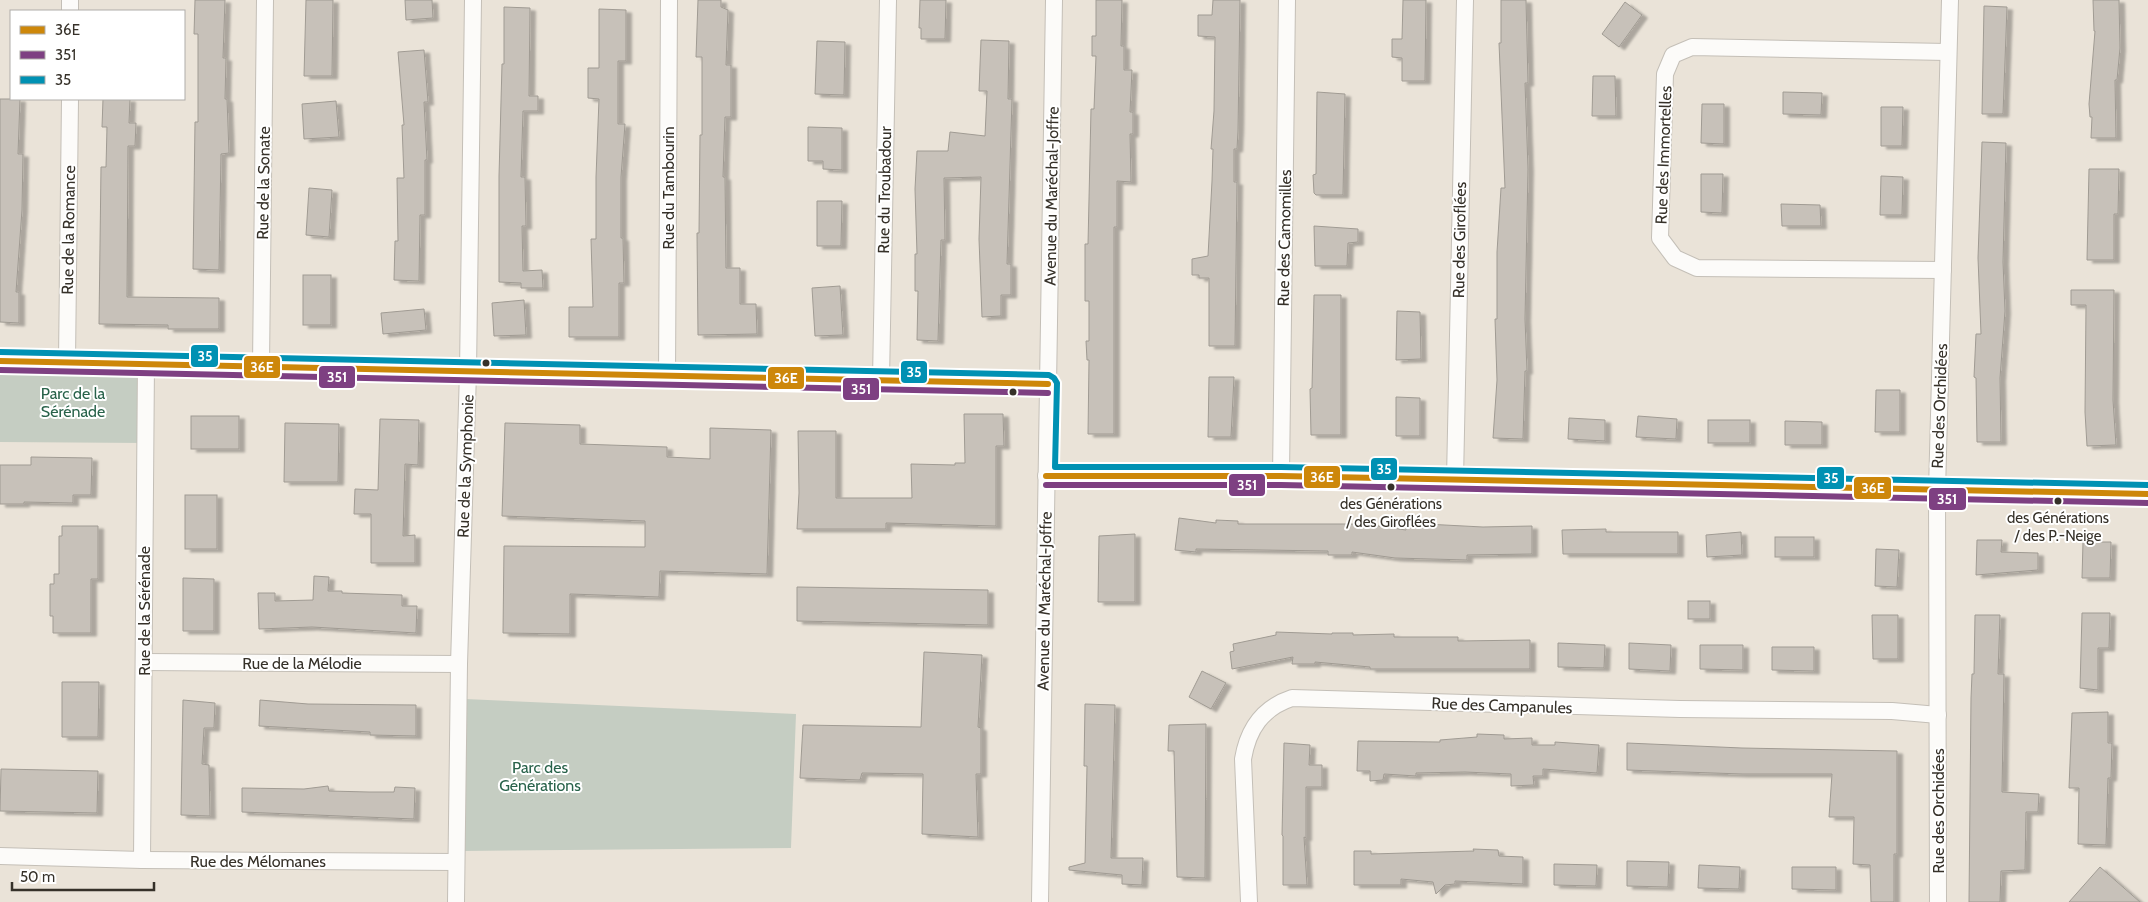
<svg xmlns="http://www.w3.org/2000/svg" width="2148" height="902" font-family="Cabin,sans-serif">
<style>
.park{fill:#c5cdc2}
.building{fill:#c7c1b9;stroke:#a09b93;filter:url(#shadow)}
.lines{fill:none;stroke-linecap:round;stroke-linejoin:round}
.street-casing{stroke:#c4bfb7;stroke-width:18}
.street{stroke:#fcfbf9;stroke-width:16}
.bus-1-casing{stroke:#fff;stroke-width:10}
.bus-2-casing{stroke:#fff;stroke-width:10}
.bus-3-casing{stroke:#fff;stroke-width:10}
.bus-1{stroke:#cd870a;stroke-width:6}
.bus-2{stroke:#7e4082;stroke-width:6}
.bus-3{stroke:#0091b3;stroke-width:6}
.bus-dot{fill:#363129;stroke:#fff;stroke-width:2}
.labels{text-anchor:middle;stroke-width:4;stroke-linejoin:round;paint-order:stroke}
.bus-label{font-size:15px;fill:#363129;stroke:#fff}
.street-label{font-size:16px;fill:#363129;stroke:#fff}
.park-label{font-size:16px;fill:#28624a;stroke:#fff}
.line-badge{stroke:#fff;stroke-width:2}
.badge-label{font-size:14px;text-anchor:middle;font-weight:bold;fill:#fff}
</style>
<defs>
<filter id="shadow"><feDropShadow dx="5.5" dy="3" stdDeviation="1" flood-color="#0004"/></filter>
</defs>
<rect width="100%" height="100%" fill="#eae3d8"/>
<g class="park">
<polygon points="0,362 146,363 145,443 0,442"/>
<polygon points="465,699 796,714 791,848 463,851"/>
</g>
<g class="building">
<polygon points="195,0 225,0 223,58 226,58 225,99 227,99 229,153 221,154 219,270 193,269 195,122 198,122 198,34 194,34"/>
<polygon points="306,0 333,0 332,76 304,76"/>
<polygon points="405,0 432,0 433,18 406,20"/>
<polygon points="698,0 721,0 721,7 728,10 726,65 731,65 731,117 725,117 723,177 725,177 726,268 740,268 740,304 756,304 757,334 698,335 697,233 699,233 700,135 702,135 702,57 696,57"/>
<polygon points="920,0 946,0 945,39 921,39 921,28 919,28"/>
<polygon points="1096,0 1122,0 1121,46 1124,46 1124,70 1132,70 1130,112 1133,112 1133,134 1130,134 1131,182 1117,181 1117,227 1114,227 1114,434 1088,434 1089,360 1087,360 1086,341 1089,341 1089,301 1085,301 1085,244 1088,244 1091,109 1094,109 1096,56 1092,56 1092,36 1096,36"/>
<polygon points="1213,0 1240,0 1238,131 1237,149 1234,149 1234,182 1237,182 1235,346 1209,346 1209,278 1199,278 1199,275 1192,275 1192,259 1208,256 1212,181 1213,149 1211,149 1214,111 1215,37 1198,36 1198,15 1212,15"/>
<polygon points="1403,0 1426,0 1425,81 1402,81 1402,58 1392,57 1392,39 1402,39"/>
<polygon points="1501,0 1526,0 1528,83 1525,83 1528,169 1525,319 1527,371 1525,371 1523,439 1493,438 1497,380 1495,319 1497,319 1497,252 1501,188 1505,188 1499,43 1501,43"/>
<polygon points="2093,0 2119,0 2120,48 2117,80 2115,80 2116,138 2091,138 2092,117 2090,117 2089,104 2095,31 2094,31"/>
<polygon points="1625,2 1642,15 1619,47 1602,34"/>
<polygon points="1984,6 2007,7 2003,114 1982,114"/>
<polygon points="504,7 530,8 529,96 538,96 538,111 523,111 521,177 525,177 526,226 522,226 523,271 542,270 543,288 521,288 521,283 499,282 499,176 502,64 504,64"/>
<polygon points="599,9 626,10 626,61 618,61 618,124 625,124 621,177 621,238 623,238 624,283 619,283 619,337 569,337 569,307 593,307 591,239 596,239 596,177 599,99 588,98 588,68 599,68"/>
<polygon points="981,40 1009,41 1008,99 1012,99 1007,264 1011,264 1011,295 1001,295 1001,316 982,317 979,239 981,177 944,178 945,240 941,240 938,341 917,340 918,291 915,291 915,254 917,254 915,189 917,151 948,151 950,132 985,136 987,91 979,91"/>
<polygon points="817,41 845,42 844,95 815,94"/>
<polygon points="424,50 428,102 424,102 427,160 425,160 425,215 420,215 419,281 394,280 395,241 398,241 397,178 404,178 402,125 404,125 398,52"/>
<polygon points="1593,76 1615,76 1616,116 1592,116"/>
<polygon points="1317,92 1345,94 1343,195 1316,195 1314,193 1313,175 1316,174"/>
<polygon points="1783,92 1822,93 1821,115 1783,114"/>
<polygon points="0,99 20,99 18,154 23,154 22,210 16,292 19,292 19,323 0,322"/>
<polygon points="103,99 130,99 129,123 136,123 135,146 128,146 127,297 219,298 219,329 168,329 168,325 99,324 101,167 106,167 107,127 102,127"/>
<polygon points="336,101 339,137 304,139 302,104"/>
<polygon points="1702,104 1724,104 1724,144 1701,143"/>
<polygon points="1881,107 1903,107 1902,146 1881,146"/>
<polygon points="808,127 842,128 842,170 823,169 823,161 808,161"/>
<polygon points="1982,142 2006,143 2003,262 2005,311 2000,378 2001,442 1977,442 1976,378 1974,377 1976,334 1981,334 1978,258"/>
<polygon points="2089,169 2119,169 2118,214 2114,214 2114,260 2087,260"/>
<polygon points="1701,174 1723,174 1722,213 1701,212"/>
<polygon points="1881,176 1903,177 1902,215 1880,215"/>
<polygon points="309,188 332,190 329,237 306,235"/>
<polygon points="817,201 842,201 841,246 817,246"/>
<polygon points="1781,204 1820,205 1821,226 1782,226"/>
<polygon points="1314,226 1358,229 1358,242 1348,243 1347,266 1315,266"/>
<rect x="303" y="275" width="28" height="50"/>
<polygon points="840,286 843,335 815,336 812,288"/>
<polygon points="2071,290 2114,290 2113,400 2116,445 2087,446 2085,412 2086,305 2071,305"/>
<polygon points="1314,295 1341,295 1341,435 1311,435 1310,389 1312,388"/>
<polygon points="524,300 526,335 494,336 492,303"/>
<polygon points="424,309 426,330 383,334 381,313"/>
<polygon points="1397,311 1420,312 1421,359 1396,360"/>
<polygon points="1209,377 1234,377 1231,437 1208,437"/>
<polygon points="1876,390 1900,390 1900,432 1875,432"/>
<polygon points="1396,397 1420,398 1420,436 1396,436"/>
<polygon points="964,414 1003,414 1004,446 996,446 996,526 886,523 886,529 797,529 799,493 798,431 836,431 836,498 912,498 911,464 955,465 955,463 965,463"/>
<rect x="191" y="416" width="48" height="33"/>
<polygon points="1638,416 1677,419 1676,439 1636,437"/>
<polygon points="1569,418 1605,420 1605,441 1568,439"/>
<polygon points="380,419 419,420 418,465 405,464 403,536 415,535 415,563 371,563 371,514 354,514 355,489 378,490"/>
<rect x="1708" y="420" width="42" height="23"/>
<polygon points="1785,421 1822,422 1822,445 1785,445"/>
<polygon points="285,423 339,424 338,482 284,482"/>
<polygon points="505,423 580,425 580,444 667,447 667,457 710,459 710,428 771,430 767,574 660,571 659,597 570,594 570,634 503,633 504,546 645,547 645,521 502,516"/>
<polygon points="31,457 92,458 91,495 73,495 73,503 24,502 24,504 0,504 0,465 31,465"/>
<rect x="185" y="495" width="32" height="54"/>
<polygon points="1179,518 1216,523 1216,520 1238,521 1238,524 1365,524 1406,530 1406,523 1483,527 1532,526 1532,554 1467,555 1467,560 1395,558 1352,552 1352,555 1328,555 1328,551 1196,549 1196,552 1175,550"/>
<polygon points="62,526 98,526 98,579 91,579 91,633 53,633 53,616 50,616 50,584 54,584 54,574 59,574 59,536 62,536"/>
<polygon points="1606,529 1606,532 1678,532 1678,554 1563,554 1562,530"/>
<polygon points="1741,532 1742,555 1707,557 1706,535"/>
<polygon points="1135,534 1135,602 1098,602 1099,536"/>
<rect x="1775" y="537" width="39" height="20"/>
<polygon points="1977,540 2002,540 2001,552 2038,553 2038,570 1976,575"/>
<polygon points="2083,542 2111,542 2110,578 2082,578"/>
<polygon points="1876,549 1899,550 1897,587 1875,586"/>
<polygon points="314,576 329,577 328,591 342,591 342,593 402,595 402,606 417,606 416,633 312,627 259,629 258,593 275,593 275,601 313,600"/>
<polygon points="183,578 214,579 214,631 183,631"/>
<polygon points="797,587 988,590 988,625 797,621"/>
<rect x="1688" y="601" width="22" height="18"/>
<polygon points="2082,613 2110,613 2109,648 2098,648 2098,690 2080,688"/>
<polygon points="1872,615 1898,615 1898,659 1873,659"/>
<polygon points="1975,615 2000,615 1998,674 2004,674 2002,792 2039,794 2038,812 2026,812 2025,870 2001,871 2000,902 1969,902 1971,698 1972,674 1974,674"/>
<polygon points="1276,632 1332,634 1332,633 1353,633 1353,635 1394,634 1394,637 1458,637 1458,641 1530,640 1530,669 1370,669 1370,667 1315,662 1315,664 1292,664 1293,657 1232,669 1230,652 1234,651 1233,644 1276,635"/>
<polygon points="1558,643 1605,645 1604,668 1558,667"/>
<polygon points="1629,643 1671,645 1670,671 1629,669"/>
<polygon points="1700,645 1743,645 1743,670 1700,669"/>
<polygon points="1772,647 1814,647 1814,671 1772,670"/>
<polygon points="924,652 982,655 978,727 981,728 981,774 976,774 978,837 922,834 923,774 862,773 860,780 800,778 803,725 921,727"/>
<polygon points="1202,671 1226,683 1211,709 1189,697"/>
<polygon points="62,682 99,682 98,737 62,737"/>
<polygon points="183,700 215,703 214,728 204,728 202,764 209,765 210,816 181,815"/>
<polygon points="260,700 308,704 416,705 416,736 370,735 370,732 259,726"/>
<polygon points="1085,704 1115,705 1111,858 1143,858 1142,885 1122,884 1122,875 1069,870 1069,867 1085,863 1087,766 1084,766"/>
<polygon points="2108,712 2108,743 2112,743 2111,778 2108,778 2106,845 2078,844 2079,788 2069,788 2072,713"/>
<polygon points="1206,724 1205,878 1177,877 1174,751 1168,751 1169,725"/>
<polygon points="1477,734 1504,735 1504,739 1532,738 1532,745 1555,745 1555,742 1599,745 1597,773 1543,769 1543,776 1533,776 1534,785 1511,786 1511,774 1465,772 1416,773 1416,776 1384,774 1383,780 1370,781 1370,771 1357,771 1358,741 1440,742 1440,740 1477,737"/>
<polygon points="1284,743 1310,745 1309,765 1322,765 1322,787 1306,787 1306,838 1304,837 1307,885 1283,885 1283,836 1282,835"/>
<polygon points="1627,743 1742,748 1897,751 1897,854 1894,854 1894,902 1871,902 1870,865 1853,864 1854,817 1829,817 1832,774 1742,774 1627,770"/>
<polygon points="1,769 98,771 97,813 0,811"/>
<polygon points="328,786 329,791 369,792 394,792 395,787 415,788 414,819 242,812 242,788 304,789"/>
<polygon points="1473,849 1498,850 1499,856 1523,857 1523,884 1455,881 1455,884 1445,885 1436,894 1433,882 1401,879 1401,885 1354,885 1354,851 1371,851 1371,854 1474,851"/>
<polygon points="1627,861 1669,862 1668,887 1627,886"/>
<polygon points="1554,864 1597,865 1596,886 1554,885"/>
<polygon points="1699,865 1740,867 1739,889 1698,888"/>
<polygon points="1792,867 1836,867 1836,890 1792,889"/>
<polygon points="2100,867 2140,902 2069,902"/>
</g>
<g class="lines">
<g class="street-casing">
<g id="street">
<polyline points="70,11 70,0"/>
<polyline points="1943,270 1697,268 1675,258 1660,238 1665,74 1673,55 1692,47 1947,52"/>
<polyline points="0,361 67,361 468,372 1048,384"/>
<polyline points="67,361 70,99"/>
<polyline points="261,366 265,0"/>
<polyline points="667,376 669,0"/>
<polyline points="881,380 888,0"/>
<polyline points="1046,476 1281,476 2148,494"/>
<polyline points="1281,476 1287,0"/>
<polyline points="1455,479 1465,0"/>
<polyline points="144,662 459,664"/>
<polyline points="0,856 142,860 456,862"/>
<polyline points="142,860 146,363"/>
<polyline points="456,902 459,664 468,372 473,0"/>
<polyline points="1040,902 1054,0"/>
<path d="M1249 902 1243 759C1248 729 1262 708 1292 698L1680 709 1892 711 1938 715"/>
<polyline points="1938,902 1937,491 1950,0"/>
</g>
</g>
<use href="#street" class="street"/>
<g class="bus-1-casing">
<g id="bus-1">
<polyline points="0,361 1048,384"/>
<polyline points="1046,476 1281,476 2148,494"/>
</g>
</g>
<g class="bus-2-casing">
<g id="bus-2">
<polyline points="0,370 1048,393"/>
<polyline points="1046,485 1281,485 2148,503"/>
</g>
</g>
<g class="bus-3-casing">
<polyline id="bus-3" points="0,352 1049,375 1054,378 1057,383 1055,467 1281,467 2148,485"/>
</g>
<use href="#bus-1" class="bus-1"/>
<use href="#bus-2" class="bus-2"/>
<use href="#bus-3" class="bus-3"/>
</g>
<g class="bus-dot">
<circle cx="486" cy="363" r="4.5"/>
<circle cx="1013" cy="392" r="4.5"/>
<circle cx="1391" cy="487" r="4.5"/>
<circle cx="2058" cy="501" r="4.5"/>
</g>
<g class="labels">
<g class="bus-label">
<text x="1391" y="509">des Générations<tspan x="1391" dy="18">/ des Giroflées</tspan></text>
<text x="2058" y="523">des Générations<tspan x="2058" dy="18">/ des P.-Neige</tspan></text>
</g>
<g class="street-label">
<text transform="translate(1663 155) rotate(-88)" y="6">Rue des Immortelles</text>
<text transform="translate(263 183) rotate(-89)" y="6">Rue de la Sonate</text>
<text transform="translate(668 188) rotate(-90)" y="6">Rue du Tambourin</text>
<text transform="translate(884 190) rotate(-89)" y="6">Rue du Troubadour</text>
<text transform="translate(1051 196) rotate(-89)" y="6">Avenue du Maréchal-Joffre</text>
<text transform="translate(68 230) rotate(-89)" y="6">Rue de la Romance</text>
<text transform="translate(1284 238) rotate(-89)" y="6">Rue des Camomilles</text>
<text transform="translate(1459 240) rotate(-89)" y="6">Rue des Giroflées</text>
<text transform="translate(1939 406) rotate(-88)" y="6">Rue des Orchidées</text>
<text transform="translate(465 466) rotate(-88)" y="6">Rue de la Symphonie</text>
<text transform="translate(1044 601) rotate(-89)" y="6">Avenue du Maréchal-Joffre</text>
<text transform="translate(144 611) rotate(-90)" y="6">Rue de la Sérénade</text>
<text x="302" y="669">Rue de la Mélodie</text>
<text transform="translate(1502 705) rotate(2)" y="6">Rue des Campanules</text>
<text transform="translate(1938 811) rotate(-90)" y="6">Rue des Orchidées</text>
<text x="258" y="867">Rue des Mélomanes</text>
</g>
<g class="park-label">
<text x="73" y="399">Parc de la<tspan x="73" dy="18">Sérénade</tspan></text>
<text x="540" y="773">Parc des<tspan x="540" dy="18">Générations</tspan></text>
</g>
</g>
<g class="line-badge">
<rect x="190" y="344" width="29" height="24" rx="5" fill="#0091b3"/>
<rect x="243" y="355" width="38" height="24" rx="5" fill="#cd870a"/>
<rect x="900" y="360" width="28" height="24" rx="5" fill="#0091b3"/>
<rect x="318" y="365" width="38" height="24" rx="5" fill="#7e4082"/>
<rect x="767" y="366" width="38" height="24" rx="5" fill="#cd870a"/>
<rect x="842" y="377" width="38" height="24" rx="5" fill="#7e4082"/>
<rect x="1370" y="457" width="28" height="24" rx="5" fill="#0091b3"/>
<rect x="1303" y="465" width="38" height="24" rx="5" fill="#cd870a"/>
<rect x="1816" y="466" width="29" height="24" rx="5" fill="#0091b3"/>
<rect x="1228" y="473" width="38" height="24" rx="5" fill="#7e4082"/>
<rect x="1853" y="476" width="39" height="24" rx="5" fill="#cd870a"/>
<rect x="1928" y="487" width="39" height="24" rx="5" fill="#7e4082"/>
</g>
<g class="badge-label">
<text x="205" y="361">35</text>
<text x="262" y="372">36E</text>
<text x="914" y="377">35</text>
<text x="337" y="382">351</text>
<text x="786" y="383">36E</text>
<text x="861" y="394">351</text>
<text x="1384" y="474">35</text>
<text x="1322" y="482">36E</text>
<text x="1831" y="483">35</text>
<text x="1247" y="490">351</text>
<text x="1873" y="493">36E</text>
<text x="1947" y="504">351</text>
</g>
<rect x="10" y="10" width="175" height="90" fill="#ffffff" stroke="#afada9"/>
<rect x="20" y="26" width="25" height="8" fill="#cd870a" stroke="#afada9"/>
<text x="55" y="35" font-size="15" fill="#363129">36E</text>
<rect x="20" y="51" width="25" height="8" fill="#7e4082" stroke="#afada9"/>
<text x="55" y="60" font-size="15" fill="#363129">351</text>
<rect x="20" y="76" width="25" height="8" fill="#0091b3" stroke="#afada9"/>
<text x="55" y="85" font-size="15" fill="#363129">35</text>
<path d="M12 882v8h142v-8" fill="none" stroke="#363129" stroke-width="2.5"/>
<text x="20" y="882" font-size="15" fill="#363129" stroke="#ffffff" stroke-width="4" paint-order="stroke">50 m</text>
</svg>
